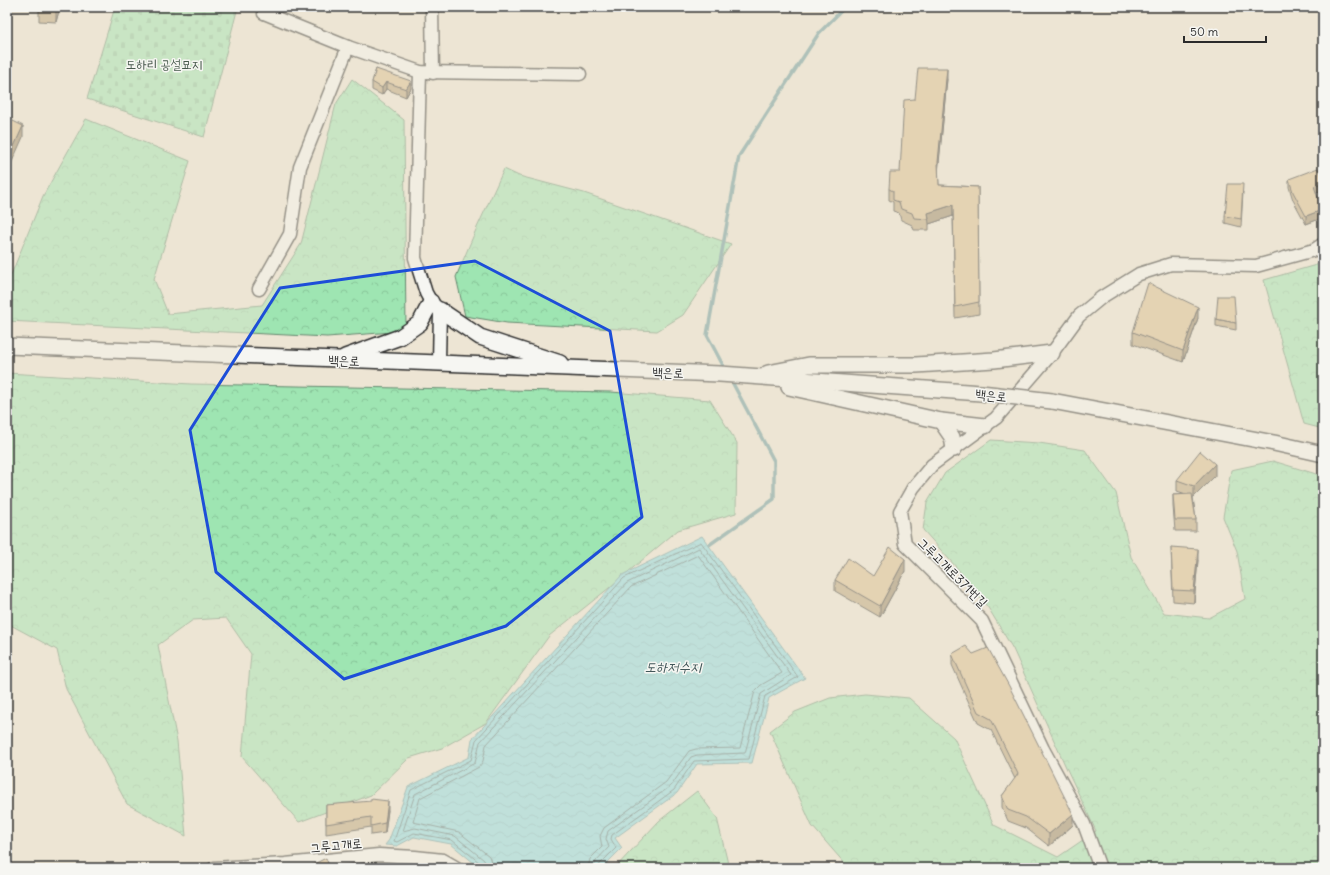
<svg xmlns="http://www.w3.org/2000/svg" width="1330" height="875" font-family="Delius,'Poor Story',sans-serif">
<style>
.forest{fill:url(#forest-crowns);stroke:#64886e}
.cemetery{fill:url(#cemetery-stones);stroke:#64886e}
.water{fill:url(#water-waves);stroke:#639499}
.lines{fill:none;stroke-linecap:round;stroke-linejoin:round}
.shore{stroke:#517175;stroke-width:1}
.stream{stroke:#639499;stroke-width:3.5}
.minor-casing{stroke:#2b2b2b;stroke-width:15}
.major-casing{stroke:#2b2b2b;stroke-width:18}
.minor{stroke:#f6f6f2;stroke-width:12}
.major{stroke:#f6f6f2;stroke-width:15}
.major-bridge-casing{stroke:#2b2b2b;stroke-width:18;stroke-linecap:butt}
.major-bridge{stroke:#f6f6f2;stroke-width:15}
.wall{fill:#bba279;stroke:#2b2b2b}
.shaded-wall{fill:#988463;stroke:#2b2b2b}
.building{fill:#d9bc8d;stroke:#2b2b2b}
.marked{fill:none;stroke:#1d4ed8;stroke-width:3;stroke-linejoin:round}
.labels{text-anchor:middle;stroke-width:3;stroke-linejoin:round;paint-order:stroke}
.park-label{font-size:13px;fill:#485a4d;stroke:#f6f6f2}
.street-label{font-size:13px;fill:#2b2b2b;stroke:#f6f6f2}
.water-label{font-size:14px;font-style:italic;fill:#425759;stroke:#f6f6f2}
</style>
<defs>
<pattern id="forest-crowns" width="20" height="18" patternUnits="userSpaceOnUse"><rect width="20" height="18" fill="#9ee5b2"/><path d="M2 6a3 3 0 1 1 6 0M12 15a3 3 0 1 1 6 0" fill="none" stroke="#88c599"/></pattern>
<pattern id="cemetery-stones" width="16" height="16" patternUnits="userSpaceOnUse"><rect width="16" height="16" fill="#9ee5b2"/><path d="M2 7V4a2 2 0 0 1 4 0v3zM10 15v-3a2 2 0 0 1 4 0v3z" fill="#88c599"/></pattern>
<pattern id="water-waves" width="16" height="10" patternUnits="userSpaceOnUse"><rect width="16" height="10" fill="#89dae3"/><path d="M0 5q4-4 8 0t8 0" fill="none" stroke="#76bbc3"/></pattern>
</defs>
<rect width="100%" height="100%" fill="#ede5d4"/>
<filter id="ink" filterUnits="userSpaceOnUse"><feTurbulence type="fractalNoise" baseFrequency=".025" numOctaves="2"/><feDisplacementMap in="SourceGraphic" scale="8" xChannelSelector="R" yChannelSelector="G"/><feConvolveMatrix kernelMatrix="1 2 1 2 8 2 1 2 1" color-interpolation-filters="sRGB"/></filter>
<g filter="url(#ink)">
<g class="forest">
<polygon points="352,79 404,120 406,331 327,337 7,321 7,285 43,196 86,119 190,161 154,279 168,314 262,305 301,244 336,104"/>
<polygon points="504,169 519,176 584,193 731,244 683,315 657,331 507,323 465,316 456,277 475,232"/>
<polygon points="1323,263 1323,429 1304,424 1264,280"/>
<polygon points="7,373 191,384 611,392 710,400 737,443 736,513 678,530 609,588 549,636 486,723 442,748 409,758 371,795 299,822 242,757 251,654 226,618 193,620 158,645 177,741 186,836 127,804 66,689 57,650 7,623"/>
<polygon points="991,440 1039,443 1085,450 1116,493 1131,557 1164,613 1209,618 1245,599 1237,551 1223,517 1231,470 1273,461 1323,476 1323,868 853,868 846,865 812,826 770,731 795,712 830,698 865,694 909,698 954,738 994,825 1058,857 1096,831 1065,765 1013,649 989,609 957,568 923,530 927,503 945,473"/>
<polygon points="697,791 717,818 729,868 615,868 659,821"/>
</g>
<polygon class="cemetery" points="115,7 238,7 204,137 87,99"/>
<polygon class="water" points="702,536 805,678 769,698 752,763 697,764 677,793 615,838 622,848 602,868 480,868 451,844 414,837 397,846 385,845 389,840 408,787 469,757 472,739 622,575"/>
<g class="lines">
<g class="shore">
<polyline points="482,868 480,863 452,840 414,833 397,842 394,841 411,790 471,760 476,740 624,578 701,542 798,677 765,696 749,759 694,761 674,790 612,835 611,839 616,848 600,864 599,868"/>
<polyline points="487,868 484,860 455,836 415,828 403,831 415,794 475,763 480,742 627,583 699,548 791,675 761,694 745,753 697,755 691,757 671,786 608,831 606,839 609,847 596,861 594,868"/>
<polyline points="493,868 489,856 459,832 413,822 420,798 479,767 483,761 486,745 631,587 698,555 782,673 761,685 755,691 740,748 696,749 689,751 666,782 604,828 600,836 602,847 590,859 588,868"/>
</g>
<g class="stream">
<polyline points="726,371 707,335 739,156 819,33 845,7"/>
<polyline points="709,545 774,499 774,461 730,378"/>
</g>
<g class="minor-casing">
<g id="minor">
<polyline points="265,7 264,13 348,47 420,72 580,74"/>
<polyline points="432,7 433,73"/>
<polyline points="420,72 415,258 426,293 431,302 440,310 439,363"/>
<polyline points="259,289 290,234 300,167 348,47"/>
<polyline points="214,868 285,864 379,855 415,857 443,860 457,868"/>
<polyline points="1100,868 1084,824 1043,749 982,621 905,544 900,511 913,488 932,465 996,418 1052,353 1079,316 1102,297 1139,274 1171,264 1256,266 1314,250 1323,244"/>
</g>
</g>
<g class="major-casing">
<g id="major">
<polyline points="440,310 480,337 560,363"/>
<polyline points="7,346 720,374 981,393"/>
<polyline points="345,357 400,337 420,323 431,302"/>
<polyline points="768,373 809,365 916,365 994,360 1052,353"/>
<polyline points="789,387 941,421 985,426"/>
<polyline points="1052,401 1274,443 1323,454"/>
<polyline points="941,421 952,437 954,449"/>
</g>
</g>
<use href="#minor" class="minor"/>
<use href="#major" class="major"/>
<g class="major-bridge-casing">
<polyline id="major-bridge" points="981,393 1052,401"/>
</g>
<use href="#major-bridge" class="major-bridge"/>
</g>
<g class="wall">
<polygon points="39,7 60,7 56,22 39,21"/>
<polygon points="376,69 411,88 406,97 386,89 382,95 372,90 372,82"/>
<polygon points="947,79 938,171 939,185 978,187 979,314 955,318 953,216 929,224 929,230 914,230 912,225 901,220 899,213 893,211 893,202 889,200 889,189 900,172 915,99"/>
<polygon points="1289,179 1316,192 1322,218 1306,224 1293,200 1289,187"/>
<polygon points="1243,192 1241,227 1225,223 1225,216"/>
<polygon points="1198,318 1183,362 1133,344 1133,332"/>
<polygon points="1216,319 1236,323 1236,330 1216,326"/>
<polygon points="1215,476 1194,497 1193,497 1196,520 1196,531 1175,531 1173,506 1173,495 1186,494 1177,491 1177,480"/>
<polygon points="1171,547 1198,560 1194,603 1173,601"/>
<polygon points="905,571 880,617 835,591 835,580 873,576"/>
<polygon points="952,654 1073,825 1049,846 1026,828 1008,821 1002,807 1002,796 1015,779 991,730 978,723 952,665"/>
<polygon points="326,805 388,810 385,833 371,835 371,827 326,834"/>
</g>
<g class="shaded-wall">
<polygon points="57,7 60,7 56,22 56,10"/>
<polygon points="947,68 947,79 938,174 938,162"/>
<polygon points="411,81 411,88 406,97 406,89"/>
<polygon points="386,82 386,89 382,95 382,88"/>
<polygon points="23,126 23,137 7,173 7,162"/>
<polygon points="1323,182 1323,190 1314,193 1314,186"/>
<polygon points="953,205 953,216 929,224 928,213"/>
<polygon points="1322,210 1322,218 1306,224 1306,216"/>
<polygon points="1198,307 1198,318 1183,362 1183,351"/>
<polygon points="1215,464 1215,476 1194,497 1194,486"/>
<polygon points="1198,549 1198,560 1194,603 1194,591"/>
<polygon points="905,559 905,571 880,617 880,606"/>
<polygon points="388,801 388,810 385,833 385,823"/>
<polygon points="1073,814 1073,825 1049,846 1049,834"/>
</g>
<g class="building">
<polygon points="39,7 57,7 56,10 39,10"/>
<polygon points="918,68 947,68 938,162 939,185 978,187 979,302 955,307 953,205 928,213 929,219 914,218 912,213 901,209 899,202 893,200 893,191 889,189 890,172 900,172 904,100 915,99"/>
<polygon points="376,69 411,81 406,89 386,82 382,88 372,82"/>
<polygon points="7,118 23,126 7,162"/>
<polygon points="1318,168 1323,179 1323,182 1314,186 1322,210 1306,216 1293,192 1289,179"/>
<polygon points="1228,184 1243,184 1241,219 1225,216"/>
<polygon points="1148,283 1198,307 1183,351 1133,332"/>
<polygon points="1218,296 1234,296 1236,323 1216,319"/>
<polygon points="1200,451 1215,464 1194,486 1177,480"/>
<polygon points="1192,494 1196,520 1175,520 1173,495"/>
<polygon points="890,547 905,559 880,606 835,580 848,558 873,576"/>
<polygon points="1171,547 1198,549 1194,591 1173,590"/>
<polygon points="966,646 973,654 988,648 1009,686 1073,814 1049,834 1026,817 1008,810 1002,796 1018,774 991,719 978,712 952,654"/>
<polygon points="371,799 388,801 385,823 371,826 371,817 326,824 326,805 371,801"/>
<polygon points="326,858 330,868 306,868"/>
</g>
</g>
<path d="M0 0H1330V875H0ZM475 261 610 331 642 517 506 626 344 679 216 572 190 430 280 288Z" fill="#ede5d4" fill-opacity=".55" fill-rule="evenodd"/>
<path class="marked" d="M475 261 610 331 642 517 506 626 344 679 216 572 190 430 280 288Z"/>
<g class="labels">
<g class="park-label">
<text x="164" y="69">도하리 공설묘지</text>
</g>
<g class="street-label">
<text transform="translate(344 360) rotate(2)" y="5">백은로</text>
<text transform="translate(668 372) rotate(2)" y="5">백은로</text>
<text transform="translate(991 395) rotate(6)" y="5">백은로</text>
<text transform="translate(953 572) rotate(45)" y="5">그루고개로371번길</text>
<text transform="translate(336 845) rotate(-5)" y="5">그루고개로</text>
</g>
<g class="water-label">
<text x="673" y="672">도하저수지</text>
</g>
</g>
<rect width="1330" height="875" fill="none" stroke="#f6f6f2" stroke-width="24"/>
<rect x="12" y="12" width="1306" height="851" fill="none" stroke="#2b2b2b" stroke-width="1.5" filter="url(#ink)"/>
<path d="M1184 36v6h82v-6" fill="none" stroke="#2b2b2b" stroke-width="2"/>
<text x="1190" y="36" font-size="12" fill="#2b2b2b" stroke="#f6f6f2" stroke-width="3" paint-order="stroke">50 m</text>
</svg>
